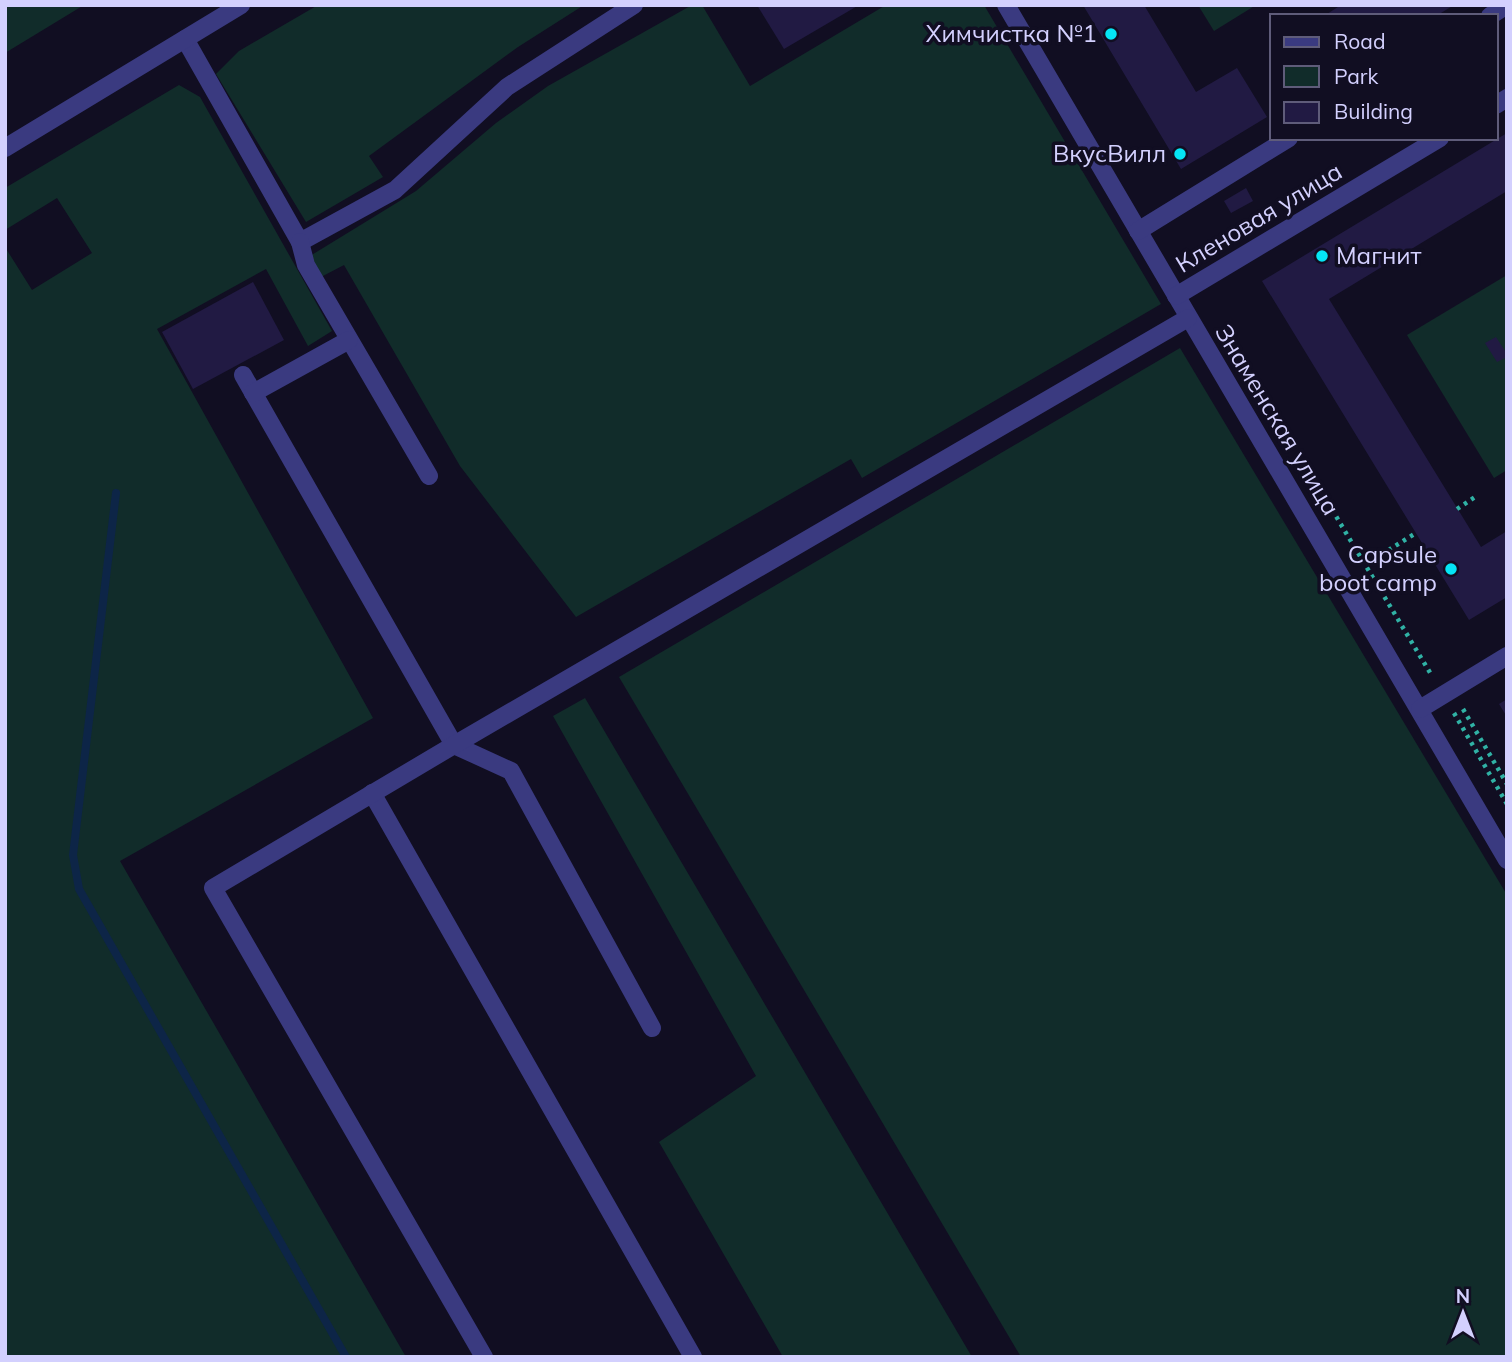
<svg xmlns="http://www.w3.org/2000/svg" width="1512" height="1362" font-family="Mulish,sans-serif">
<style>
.green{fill:#112c2a}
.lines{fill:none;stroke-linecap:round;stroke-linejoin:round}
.stream{stroke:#0d2547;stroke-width:8}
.building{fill:#211a43}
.path{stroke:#30b2a5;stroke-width:4.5;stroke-dasharray:3.5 5;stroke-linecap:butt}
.minor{stroke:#3a3a80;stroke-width:18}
.poi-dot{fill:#05e5f5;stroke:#110e22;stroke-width:2.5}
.labels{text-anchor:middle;stroke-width:7;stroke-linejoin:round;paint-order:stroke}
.poi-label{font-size:24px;fill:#d3d0fe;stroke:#110e22;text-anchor:end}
.street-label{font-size:24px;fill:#d3d0fe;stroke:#110e22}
</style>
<rect width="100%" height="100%" fill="#110e22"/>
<g class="green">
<polygon points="5,5 84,5 5,53"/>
<polygon points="318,5 584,5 518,47 369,156 383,177 306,222 216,74 239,51"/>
<polygon points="692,5 702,5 750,86 886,5 984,5 1161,304 862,478 851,459 576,617 460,466 344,265 321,277 310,256 416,191 496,123 548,86"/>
<polygon points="1198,5 1256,5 1214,31"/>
<polygon points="179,85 200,97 332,331 308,346 266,269 157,329 373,718 120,861 406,1357 5,1357 5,247 32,290 92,253 57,198 5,230 5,188"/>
<polygon points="1507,275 1507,470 1494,478 1407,335"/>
<polygon points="1180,348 1507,895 1507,1357 1021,1357 619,677"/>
<polygon points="585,698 972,1357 783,1357 659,1142 756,1076 553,716"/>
</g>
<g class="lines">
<polyline class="stream" points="116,493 73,855 79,889 346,1357"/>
</g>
<g class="building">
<polygon points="757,5 859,5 784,49"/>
<polygon points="1083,5 1144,5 1196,92 1237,68 1267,117 1181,169"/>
<polygon points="1341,5 1454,5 1436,16 1324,16"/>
<polygon points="1507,133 1507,191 1329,299 1481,547 1507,531 1507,597 1469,620 1262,281"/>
<polygon points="1246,188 1253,201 1231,213 1224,201"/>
<polygon points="253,282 284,340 193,389 162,332"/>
<polygon points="1496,337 1507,354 1507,357 1497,362 1485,343"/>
<polygon points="1507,699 1507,717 1499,704"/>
</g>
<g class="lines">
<g class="path">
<polyline points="1310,473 1432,676"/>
<polyline points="1457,509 1475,497"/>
<polyline points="1374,559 1416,533"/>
<polyline points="1463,709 1507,784"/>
<polyline points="1454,713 1507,804"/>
</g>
<g class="minor">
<polyline points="1006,5 1507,860"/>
<polyline points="1490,16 1507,5"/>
<polyline points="185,39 300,242 395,190 507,87 634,5"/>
<polyline points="1496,105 1507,98"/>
<polyline points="5,148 241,5"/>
<polyline points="1138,231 1289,138"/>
<polyline points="300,242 306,265 429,476"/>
<polyline points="1176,296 1440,138"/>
<polyline points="243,375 454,745 511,771 652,1028"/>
<polyline points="253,393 349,340"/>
<polyline points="1420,709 1507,656"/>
<polyline points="372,793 693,1357"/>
<polyline points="484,1357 213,888 454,745 1188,318"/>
</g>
</g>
<g class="poi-dot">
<circle cx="1111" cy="34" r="7"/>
<circle cx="1180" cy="154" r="7"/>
<circle cx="1322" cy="256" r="7"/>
<circle cx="1451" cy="569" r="7"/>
</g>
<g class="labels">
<g class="poi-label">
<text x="1097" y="42">Химчистка №1</text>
<text x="1166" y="162">ВкусВилл</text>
<text x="1336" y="264" text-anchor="start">Магнит</text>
<text x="1437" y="563">Capsule<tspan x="1437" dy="28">boot camp</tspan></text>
</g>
<g class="street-label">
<text transform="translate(1259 218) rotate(-31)" y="8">Кленовая улица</text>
<text transform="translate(1277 420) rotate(59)" y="8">Знаменская улица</text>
</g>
</g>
<rect width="1512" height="1362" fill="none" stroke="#d3d0fe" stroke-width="14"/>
<rect x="1270" y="14" width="228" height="126" fill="#110e22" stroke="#5f5c7a" stroke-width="2"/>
<rect x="1284" y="37" width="35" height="10" fill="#3a3a80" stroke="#5f5c7a" stroke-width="2"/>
<text x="1334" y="49" font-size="21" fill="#d3d0fe">Road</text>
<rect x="1284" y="66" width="35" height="21" fill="#112c2a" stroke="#5f5c7a" stroke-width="2"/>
<text x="1334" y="84" font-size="21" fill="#d3d0fe">Park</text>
<rect x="1284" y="102" width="35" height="21" fill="#211a43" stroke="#5f5c7a" stroke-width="2"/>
<text x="1334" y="119" font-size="21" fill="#d3d0fe">Building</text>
<g transform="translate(1463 1313)" stroke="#110e22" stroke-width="5" paint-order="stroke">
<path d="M0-5L12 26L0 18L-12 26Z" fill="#d3d0fe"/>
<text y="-10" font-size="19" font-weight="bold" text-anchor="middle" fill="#d3d0fe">N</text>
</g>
</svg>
